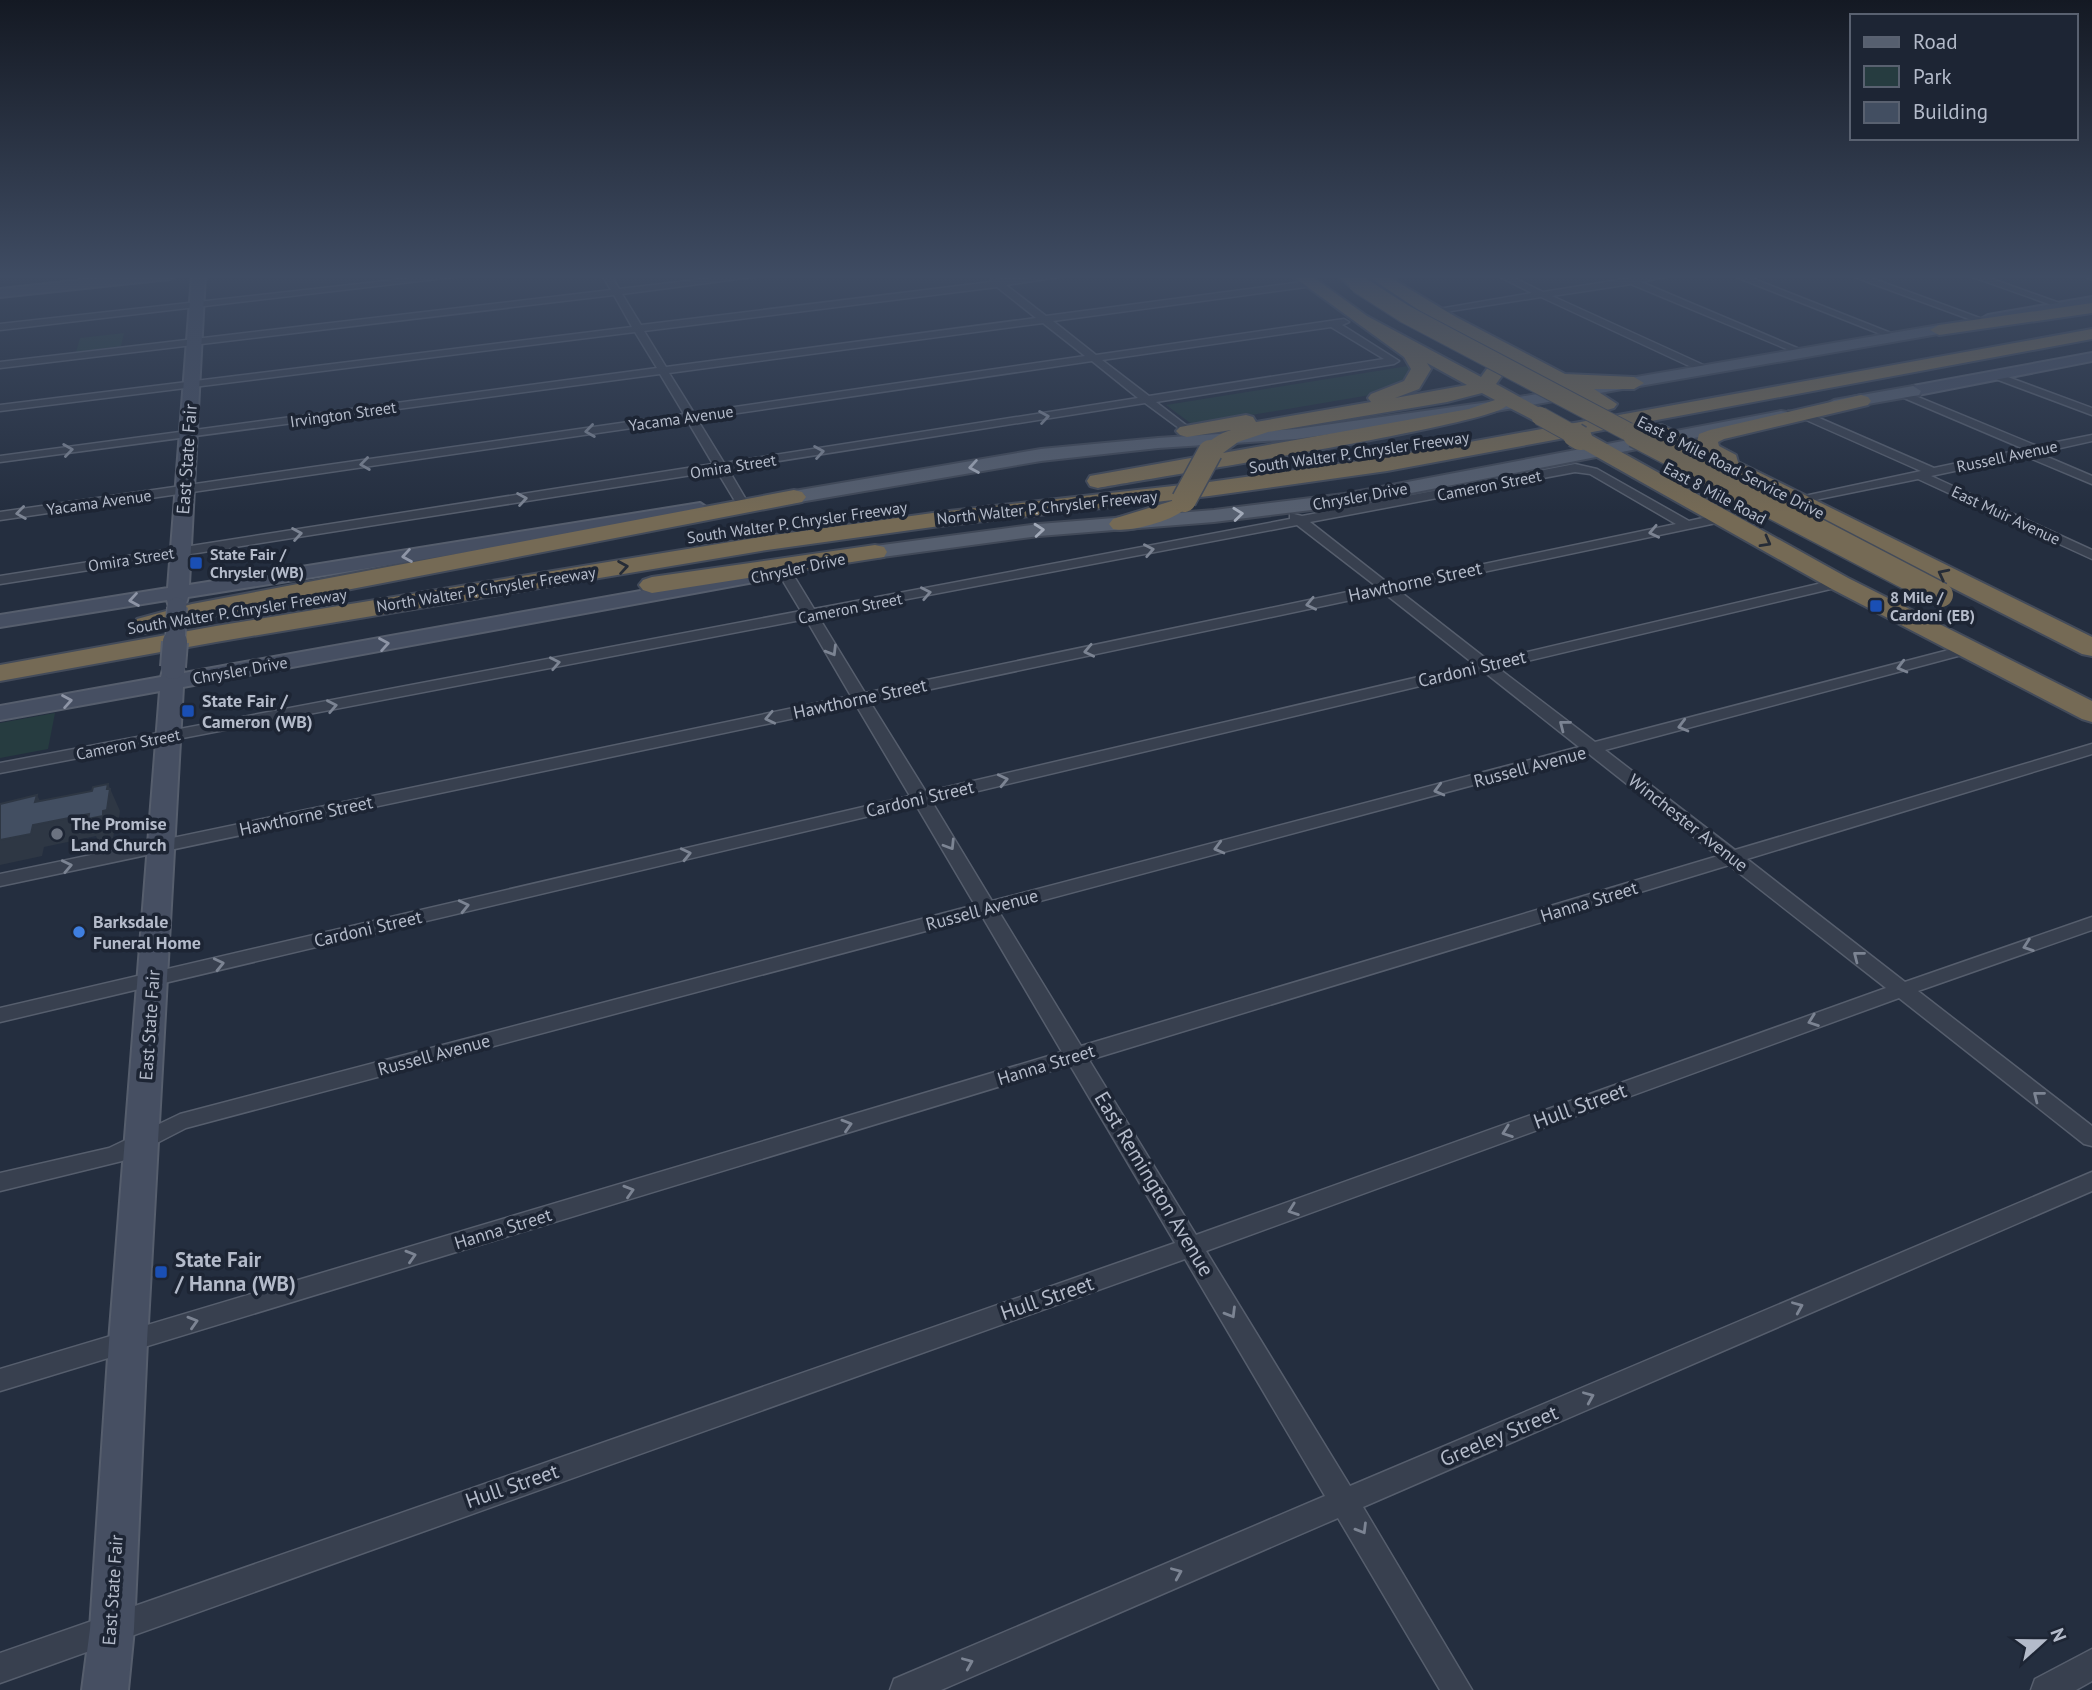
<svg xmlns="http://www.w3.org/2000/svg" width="2092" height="1690" font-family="'PT Sans',sans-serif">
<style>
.green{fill:#263c40}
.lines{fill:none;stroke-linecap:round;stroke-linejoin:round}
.street-casing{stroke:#565e6d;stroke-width:3}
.secondary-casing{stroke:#565e6d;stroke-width:4}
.primary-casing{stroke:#414958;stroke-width:4}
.highway-casing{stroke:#434b5a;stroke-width:4}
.street{fill:#38404f;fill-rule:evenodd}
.secondary{fill:#464f62;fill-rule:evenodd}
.primary{fill:#565f6f;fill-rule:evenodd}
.highway{fill:#756a55;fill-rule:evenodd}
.secondary-bridge-far1-casing{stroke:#565e6d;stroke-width:22;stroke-linecap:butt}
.secondary-bridge-casing{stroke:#565e6d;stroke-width:28;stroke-linecap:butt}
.highway-bridge-far1-casing{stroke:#434b5a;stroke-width:20;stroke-linecap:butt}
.highway-bridge-casing{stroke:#434b5a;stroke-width:27;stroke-linecap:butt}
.secondary-bridge-far1{stroke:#464f62;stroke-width:19}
.secondary-bridge{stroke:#464f62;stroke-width:24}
.highway-bridge-far1{stroke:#756a55;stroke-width:18}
.highway-bridge{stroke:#756a55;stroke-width:24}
.shaded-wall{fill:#2e3744}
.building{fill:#424e61;stroke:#2e3744;stroke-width:2}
.oneway{stroke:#7c8493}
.oneway2{stroke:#a1a9b8}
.oneway3{stroke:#262c37}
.oneway4{stroke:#8e95a6}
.transit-dot{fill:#1a4fb4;stroke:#1d2534;stroke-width:2.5}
.worship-dot{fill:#6b7280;stroke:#1d2534;stroke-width:2.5}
.shop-dot{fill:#3f7fe0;stroke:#1d2534;stroke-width:2.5}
.labels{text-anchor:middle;stroke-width:7;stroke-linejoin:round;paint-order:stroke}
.far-street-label{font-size:16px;fill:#b4bbca;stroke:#1d2534}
.far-poi-label{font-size:16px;font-weight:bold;fill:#b4bbca;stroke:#1d2534;text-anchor:start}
.street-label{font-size:18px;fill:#b4bbca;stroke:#1d2534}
.poi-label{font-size:18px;font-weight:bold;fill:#b4bbca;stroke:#1d2534;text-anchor:start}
.near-street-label{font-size:21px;fill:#b4bbca;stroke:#1d2534}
.near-poi-label{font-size:21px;font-weight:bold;fill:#b4bbca;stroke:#1d2534;text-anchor:start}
</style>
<rect width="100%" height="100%" fill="#242e3f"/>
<g class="green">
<polygon points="124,333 121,346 76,352 80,338"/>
<polygon points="1414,365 1406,382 1382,393 1193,425 1166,405"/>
<polygon points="55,713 48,749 0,758 0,723"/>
</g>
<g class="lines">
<g class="street-casing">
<g id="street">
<polygon points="439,275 471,275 0,330 0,324"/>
<path d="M602 275H611L619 289 738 275H768L622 294 641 325 991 282 990 280 994 277C1007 283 1054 275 1073 275L1006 285 1046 316 1310 281 1314 284 1313 286 1053 321 1096 355 1344 319 1349 322 1342 325 1399 361 1394 364 1156 402 1191 429V433L1187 434 1145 403 728 469 748 503 742 507 738 506 717 471 0 584V576L713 464 687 420 0 520V512L684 414 660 374 0 462V456L657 368 635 332 0 411V405L632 327 614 295 0 368V362L611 290ZM997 287 1036 318 666 367 644 331ZM1043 323 1085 356 694 413 669 373ZM1331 327 1384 359 1149 396 1102 360ZM1092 361 1138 398 724 463 697 419Z"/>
<polygon points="1496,275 1508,275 1543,292 1650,275 1674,275 1641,282 1809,353 1801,355 1631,284 1552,296 1710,368 1710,372 1702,372 1541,297 1432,314 1427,311 1532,293"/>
<polygon points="1731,275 1744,275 1901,337 1893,339"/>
<polygon points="1849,275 1863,275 1985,320 1977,322"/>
<polygon points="1967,275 1981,275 2068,306 2060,308"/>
<polygon points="2085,275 2092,275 2092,280"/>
<polygon points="1997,373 2092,408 2092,415 1993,378 1992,376"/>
<polygon points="1901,390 2037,446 2092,435 2092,441 2038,453 2092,476 2092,484 2025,456 1931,476 2092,550 2092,559 1918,479 1795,504 1795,498 1921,471 1804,419 1784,416 1783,414 1788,411 1810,414 1934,468 2024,449 1897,395 1896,393"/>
<path d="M1575 464 1597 469 1689 521 1721 514 1727 518 1721 522 1398 590 1489 661 1839 579 1846 583 1839 587 1498 668 1595 742 1968 645 1975 649 1973 652 1605 750 1735 850 2092 744V754L1747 859 1905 982 2092 917V930L1918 991 2092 1126V1146L2084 1144 1899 998 1206 1251 1350 1486 2092 1172V1191L1363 1507 1472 1690H1440L1338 1518 941 1690H890L894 1679 1325 1496 1185 1259 0 1683V1653L1175 1243 1070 1065 0 1391V1369L1062 1052 982 916 186 1128 122 1161 0 1191V1173L109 1148 180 1114 975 905 916 805 0 1022V1008L910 796 856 705 0 886V874L851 696 806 619 0 773V763L801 611 777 571 784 567 789 568 814 609 1290 519V513L1302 516ZM1575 472 1590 474 1676 524 1389 584 1310 522ZM1297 525 1376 586 865 693 818 616ZM1384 593 1474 664 926 792 870 702ZM1483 671 1579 747 992 901 932 802ZM1589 754 1718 856 1081 1046 999 912ZM1729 865 1886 988 1196 1235 1089 1060Z"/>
<polygon points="2092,1649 2092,1681 2076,1690 2031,1690 2035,1679"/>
</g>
</g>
<g class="secondary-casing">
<g id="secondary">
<polygon points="128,275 176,275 170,279 0,297 0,289"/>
<polygon points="192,275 205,275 189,585 700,503 709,509 700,515 188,597 184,611 170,611 167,600 0,627 0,615 168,588"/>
<polygon points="2092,297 2092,305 1988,323 1981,319 1988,315"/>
<polygon points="2092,353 2092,361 1913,396 1905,391 1913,386"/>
<polygon points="791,564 798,566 801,570 798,574 183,687 147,1342 134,1629 128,1690 82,1690 90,1629 109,1342 160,691 0,720 0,706 161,677 165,662 181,662 184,673"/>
</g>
</g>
<g class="primary-casing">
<g id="primary">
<polygon points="1939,325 1944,327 1947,330 1944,333 1496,411 1296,439 1158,448 1041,461 794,503 784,497 794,491 1041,449 1158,438 1296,429 1496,401"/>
<polygon points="1913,386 1921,391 1919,395 1834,410 1825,405 1834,400"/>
<polygon points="1781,411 1787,412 1790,416 1787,420 1344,506 1214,522 1039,536 875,558 868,556 865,552 868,548 875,546 1039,524 1214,510 1344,494"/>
</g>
</g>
<g class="highway-casing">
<g id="highway">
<path d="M1291 275H1310L1367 316 1481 377 1489 366 1483 353 1366 275H1386L1456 317 1565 374 1634 377 1644 383 1634 389H1594L1617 404 1614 408 1607 410 1504 357 1509 366 1496 384 1547 412 1550 416 1547 420H1533L1506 406C1493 424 1146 479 1098 488L1090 486 1087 481 1090 476 1202 456 1199 452C1206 442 1220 433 1231 430L1187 437 1180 435 1176 431 1180 427 1246 415 1253 417 1256 422 1371 402 1368 398 1371 394 1404 381 1411 369 1404 357ZM1427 363 1467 385 1395 398 1419 389 1431 369ZM1482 393 1495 400 1469 409 1223 453 1238 442 1268 432 1447 402Z"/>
<polygon points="1337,275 1357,275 1366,284 1364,288 1352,288"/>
<polygon points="2092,303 2092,313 1939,335 1930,330 1939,325"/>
<polygon points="2092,329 2092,339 1587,433 1848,578 2092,701 2092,722 2082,719 1830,588 1572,443 1570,437 1387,471 1209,496 940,526 767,550 216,642 0,681 0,665 216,626 767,536 940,512 1209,482 1387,457"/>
<polygon points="1861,395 1868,397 1871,401 1868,405 1724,439 1718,442 1719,446 1736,455 1738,462 2092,637 2092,656 2082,654 1648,433 1644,429 1648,425 1662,425 1697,442 1699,434 1710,430"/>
<polygon points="794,490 802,492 806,497 802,502 196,619 146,633 137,631 133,625 137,619 192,604"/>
<path d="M1175 500 1183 502 1187 507C1177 520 1128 533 1113 529L1109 524 1113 519Z"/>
<polygon points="875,545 884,547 887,552 884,557 652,593 643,590 639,585 643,580 652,577"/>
</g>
</g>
<use href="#street" class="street"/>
<use href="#secondary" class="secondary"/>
<use href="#primary" class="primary"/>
<use href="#highway" class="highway"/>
<g class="secondary-bridge-far1-casing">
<polyline id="secondary-bridge-far1" points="175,644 177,607"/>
</g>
<g class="secondary-bridge-casing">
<polyline id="secondary-bridge" points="173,667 175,642"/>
</g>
<g class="highway-bridge-far1-casing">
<g id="highway-bridge-far1">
<polyline points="1358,284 1405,314 1638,437"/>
<polyline points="1540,416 1578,437"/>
</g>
</g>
<g class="highway-bridge-casing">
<g id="highway-bridge">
<polyline points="1575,435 1580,438"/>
<polyline points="1635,435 1941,595"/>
<polyline points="1184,500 1210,452"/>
</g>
</g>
<use href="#secondary-bridge-far1" class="secondary-bridge-far1"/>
<use href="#secondary-bridge" class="secondary-bridge"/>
<use href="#highway-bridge-far1" class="highway-bridge-far1"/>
<use href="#highway-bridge" class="highway-bridge"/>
</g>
<polygon class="shaded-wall" points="108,784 120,811 117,832 114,833 113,838 98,841 96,836 44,847 42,856 0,865 0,840 35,802 37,795 48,817 103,811"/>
<polygon class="building" points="108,784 107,789 110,789 107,810 103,811 103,816 88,819 89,814 33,825 31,834 0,840 0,804 37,795 35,802 92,791 93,787"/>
<defs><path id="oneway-chevron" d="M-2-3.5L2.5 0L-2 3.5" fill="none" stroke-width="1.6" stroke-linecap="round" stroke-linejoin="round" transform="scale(1.75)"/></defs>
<g class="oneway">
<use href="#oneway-chevron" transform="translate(1044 417) rotate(-9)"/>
<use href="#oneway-chevron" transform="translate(590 431) rotate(172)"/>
<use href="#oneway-chevron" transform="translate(68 450) rotate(-8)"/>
<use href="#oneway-chevron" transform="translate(819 452) rotate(-9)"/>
<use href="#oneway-chevron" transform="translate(365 464) rotate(172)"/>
<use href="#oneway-chevron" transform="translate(522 499) rotate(-9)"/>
<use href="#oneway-chevron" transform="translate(21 513) rotate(172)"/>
<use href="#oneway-chevron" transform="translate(1654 532) rotate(168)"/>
<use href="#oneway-chevron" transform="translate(297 534) rotate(-9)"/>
<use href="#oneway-chevron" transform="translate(1149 550) rotate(-11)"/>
<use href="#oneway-chevron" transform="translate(926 593) rotate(-11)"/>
<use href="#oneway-chevron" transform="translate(1311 604) rotate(168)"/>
<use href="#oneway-chevron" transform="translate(832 651) rotate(59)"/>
<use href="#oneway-chevron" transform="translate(1089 651) rotate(168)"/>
<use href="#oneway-chevron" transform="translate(555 663) rotate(-11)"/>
<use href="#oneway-chevron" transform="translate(1902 667) rotate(165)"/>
<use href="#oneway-chevron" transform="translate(332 706) rotate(-11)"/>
<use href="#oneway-chevron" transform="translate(770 718) rotate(168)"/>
<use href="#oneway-chevron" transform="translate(1564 725) rotate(-142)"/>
<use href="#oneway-chevron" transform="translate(1683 726) rotate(165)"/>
<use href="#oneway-chevron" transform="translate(1003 780) rotate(-13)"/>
<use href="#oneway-chevron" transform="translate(1439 790) rotate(165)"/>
<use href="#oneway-chevron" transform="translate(950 845) rotate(58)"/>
<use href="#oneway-chevron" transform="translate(1219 848) rotate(165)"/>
<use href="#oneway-chevron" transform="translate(686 854) rotate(-13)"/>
<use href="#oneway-chevron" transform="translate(67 866) rotate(-12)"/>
<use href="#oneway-chevron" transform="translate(464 906) rotate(-13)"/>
<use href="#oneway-chevron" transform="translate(2028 946) rotate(161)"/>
<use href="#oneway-chevron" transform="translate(1858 956) rotate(-142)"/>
<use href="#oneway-chevron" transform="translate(219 964) rotate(-13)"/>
<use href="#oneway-chevron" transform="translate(1813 1021) rotate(160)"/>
<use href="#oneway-chevron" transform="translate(2038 1096) rotate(-142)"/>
<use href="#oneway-chevron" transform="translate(847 1125) rotate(-17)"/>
<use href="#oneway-chevron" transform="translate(1507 1132) rotate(160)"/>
<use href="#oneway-chevron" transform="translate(629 1191) rotate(-17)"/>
<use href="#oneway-chevron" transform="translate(1293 1210) rotate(160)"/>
<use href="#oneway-chevron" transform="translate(411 1256) rotate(-17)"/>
<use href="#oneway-chevron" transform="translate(1798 1307) rotate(-23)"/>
<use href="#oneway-chevron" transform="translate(1231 1313) rotate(59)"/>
<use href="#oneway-chevron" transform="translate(193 1322) rotate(-17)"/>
<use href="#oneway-chevron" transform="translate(1589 1397) rotate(-23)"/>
<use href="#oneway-chevron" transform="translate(1362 1529) rotate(59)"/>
<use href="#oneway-chevron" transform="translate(1177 1573) rotate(-23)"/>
<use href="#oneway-chevron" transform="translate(968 1663) rotate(-23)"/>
</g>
<g class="oneway2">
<use href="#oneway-chevron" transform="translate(974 467) rotate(170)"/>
<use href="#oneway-chevron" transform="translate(1238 514) rotate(-6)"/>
<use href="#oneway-chevron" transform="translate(1039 530) rotate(-5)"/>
</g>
<g class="oneway3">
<use href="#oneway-chevron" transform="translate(1766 542) rotate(29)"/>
<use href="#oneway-chevron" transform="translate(623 567) rotate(-9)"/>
<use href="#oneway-chevron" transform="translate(1943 574) rotate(-153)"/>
</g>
<g class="oneway4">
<use href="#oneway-chevron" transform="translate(407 556) rotate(171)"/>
<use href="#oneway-chevron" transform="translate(134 600) rotate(171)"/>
<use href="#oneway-chevron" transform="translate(384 644) rotate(-10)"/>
<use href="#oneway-chevron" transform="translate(67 701) rotate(-10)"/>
</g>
<linearGradient id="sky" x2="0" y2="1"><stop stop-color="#141923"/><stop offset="0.54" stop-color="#3f4c63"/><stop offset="1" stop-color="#3f4c63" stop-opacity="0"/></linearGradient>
<rect width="2092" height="512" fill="url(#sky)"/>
<g class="transit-dot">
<rect x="189" y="556" width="14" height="14" rx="3.5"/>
<rect x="1869" y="599" width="14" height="14" rx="3.5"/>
<rect x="181" y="704" width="14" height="14" rx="3.5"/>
<rect x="154" y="1265" width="14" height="14" rx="3.5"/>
</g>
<circle class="worship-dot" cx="57" cy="834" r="7"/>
<circle class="shop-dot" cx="79" cy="932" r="7"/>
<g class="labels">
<g class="far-street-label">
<text transform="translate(343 414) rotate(-8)" y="6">Irvington Street</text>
<text transform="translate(681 418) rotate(-8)" y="6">Yacama Avenue</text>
<text transform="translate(1359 452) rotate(-8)" y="6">South Walter P. Chrysler Freeway</text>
<text transform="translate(2007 456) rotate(-12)" y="6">Russell Avenue</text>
<text transform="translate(733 466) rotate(-9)" y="6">Omira Street</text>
<text transform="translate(1731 467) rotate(27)" y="6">East 8 Mile Road Service Drive</text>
<text transform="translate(1489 485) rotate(-11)" y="6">Cameron Street</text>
<text transform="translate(1715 493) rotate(28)" y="6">East 8 Mile Road</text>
<text transform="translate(1360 496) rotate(-10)" y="6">Chrysler Drive</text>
<text transform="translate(99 502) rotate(-8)" y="6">Yacama Avenue</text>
<text transform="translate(1047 507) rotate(-6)" y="6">North Walter P. Chrysler Freeway</text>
<text transform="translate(2006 515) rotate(25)" y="6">East Muir Avenue</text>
<text transform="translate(797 522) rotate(-8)" y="6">South Walter P. Chrysler Freeway</text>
<text transform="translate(131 559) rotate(-9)" y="6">Omira Street</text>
<text transform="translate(798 568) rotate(-12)" y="6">Chrysler Drive</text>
<text transform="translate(486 589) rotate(-9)" y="6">North Walter P. Chrysler Freeway</text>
<text transform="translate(850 608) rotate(-11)" y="6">Cameron Street</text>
<text transform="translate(237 611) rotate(-9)" y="6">South Walter P. Chrysler Freeway</text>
<text transform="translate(240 670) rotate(-10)" y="6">Chrysler Drive</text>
<text transform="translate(128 744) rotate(-11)" y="6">Cameron Street</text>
</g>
<g class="far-poi-label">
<text x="210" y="560">State Fair /<tspan x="210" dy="18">Chrysler (WB)</tspan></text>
<text x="1890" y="603">8 Mile /<tspan x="1890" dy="18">Cardoni (EB)</tspan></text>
</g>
<g class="street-label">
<text transform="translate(187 459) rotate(-86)" y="6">East State Fair</text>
<text transform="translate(1415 582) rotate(-12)" y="6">Hawthorne Street</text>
<text transform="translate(1472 669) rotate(-13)" y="6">Cardoni Street</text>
<text transform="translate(860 699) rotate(-12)" y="6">Hawthorne Street</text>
<text transform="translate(1530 767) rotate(-15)" y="6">Russell Avenue</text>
<text transform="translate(920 799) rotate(-13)" y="6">Cardoni Street</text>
<text transform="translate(306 816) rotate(-12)" y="6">Hawthorne Street</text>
<text transform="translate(1688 823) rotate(38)" y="6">Winchester Avenue</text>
<text transform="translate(1589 902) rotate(-17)" y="6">Hanna Street</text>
<text transform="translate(982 910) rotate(-15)" y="6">Russell Avenue</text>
<text transform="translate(368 929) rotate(-13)" y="6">Cardoni Street</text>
<text transform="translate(150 1025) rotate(-86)" y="6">East State Fair</text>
<text transform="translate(434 1055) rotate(-15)" y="6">Russell Avenue</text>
<text transform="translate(1046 1065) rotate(-17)" y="6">Hanna Street</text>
<text transform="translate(503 1229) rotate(-17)" y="6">Hanna Street</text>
<text transform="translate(113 1590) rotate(-86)" y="6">East State Fair</text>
</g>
<g class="poi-label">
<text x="202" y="707">State Fair /<tspan x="202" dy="21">Cameron (WB)</tspan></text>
<text x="71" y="830">The Promise<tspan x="71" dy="21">Land Church</tspan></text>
<text x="93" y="928">Barksdale<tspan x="93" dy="21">Funeral Home</tspan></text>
</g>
<g class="near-street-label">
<text transform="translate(1580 1106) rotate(-20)" y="7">Hull Street</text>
<text transform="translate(1154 1184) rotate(59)" y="7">East Remington Avenue</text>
<text transform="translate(1047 1298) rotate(-19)" y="7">Hull Street</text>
<text transform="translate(1499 1436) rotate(-23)" y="7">Greeley Street</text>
<text transform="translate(512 1486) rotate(-19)" y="7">Hull Street</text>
</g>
<g class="near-poi-label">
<text x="175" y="1267">State Fair<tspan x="175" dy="24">/ Hanna (WB)</tspan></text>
</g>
</g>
<rect x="1850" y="14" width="228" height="126" fill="#1d2534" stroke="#596170" stroke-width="2"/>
<rect x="1864" y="37" width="35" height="10" fill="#565f6f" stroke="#596170" stroke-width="2"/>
<text x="1913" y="49" font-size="21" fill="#b4bbca">Road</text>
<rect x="1864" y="66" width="35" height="21" fill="#263c40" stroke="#596170" stroke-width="2"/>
<text x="1913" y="84" font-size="21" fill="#b4bbca">Park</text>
<rect x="1864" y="102" width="35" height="21" fill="#424e61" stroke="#596170" stroke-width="2"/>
<text x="1913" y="119" font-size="21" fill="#b4bbca">Building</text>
<g transform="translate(2043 1641) rotate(69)" stroke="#1d2534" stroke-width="5" paint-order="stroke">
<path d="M0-5L12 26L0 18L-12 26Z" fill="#b4bbca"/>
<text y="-10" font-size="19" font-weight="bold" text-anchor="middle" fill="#b4bbca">N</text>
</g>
</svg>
